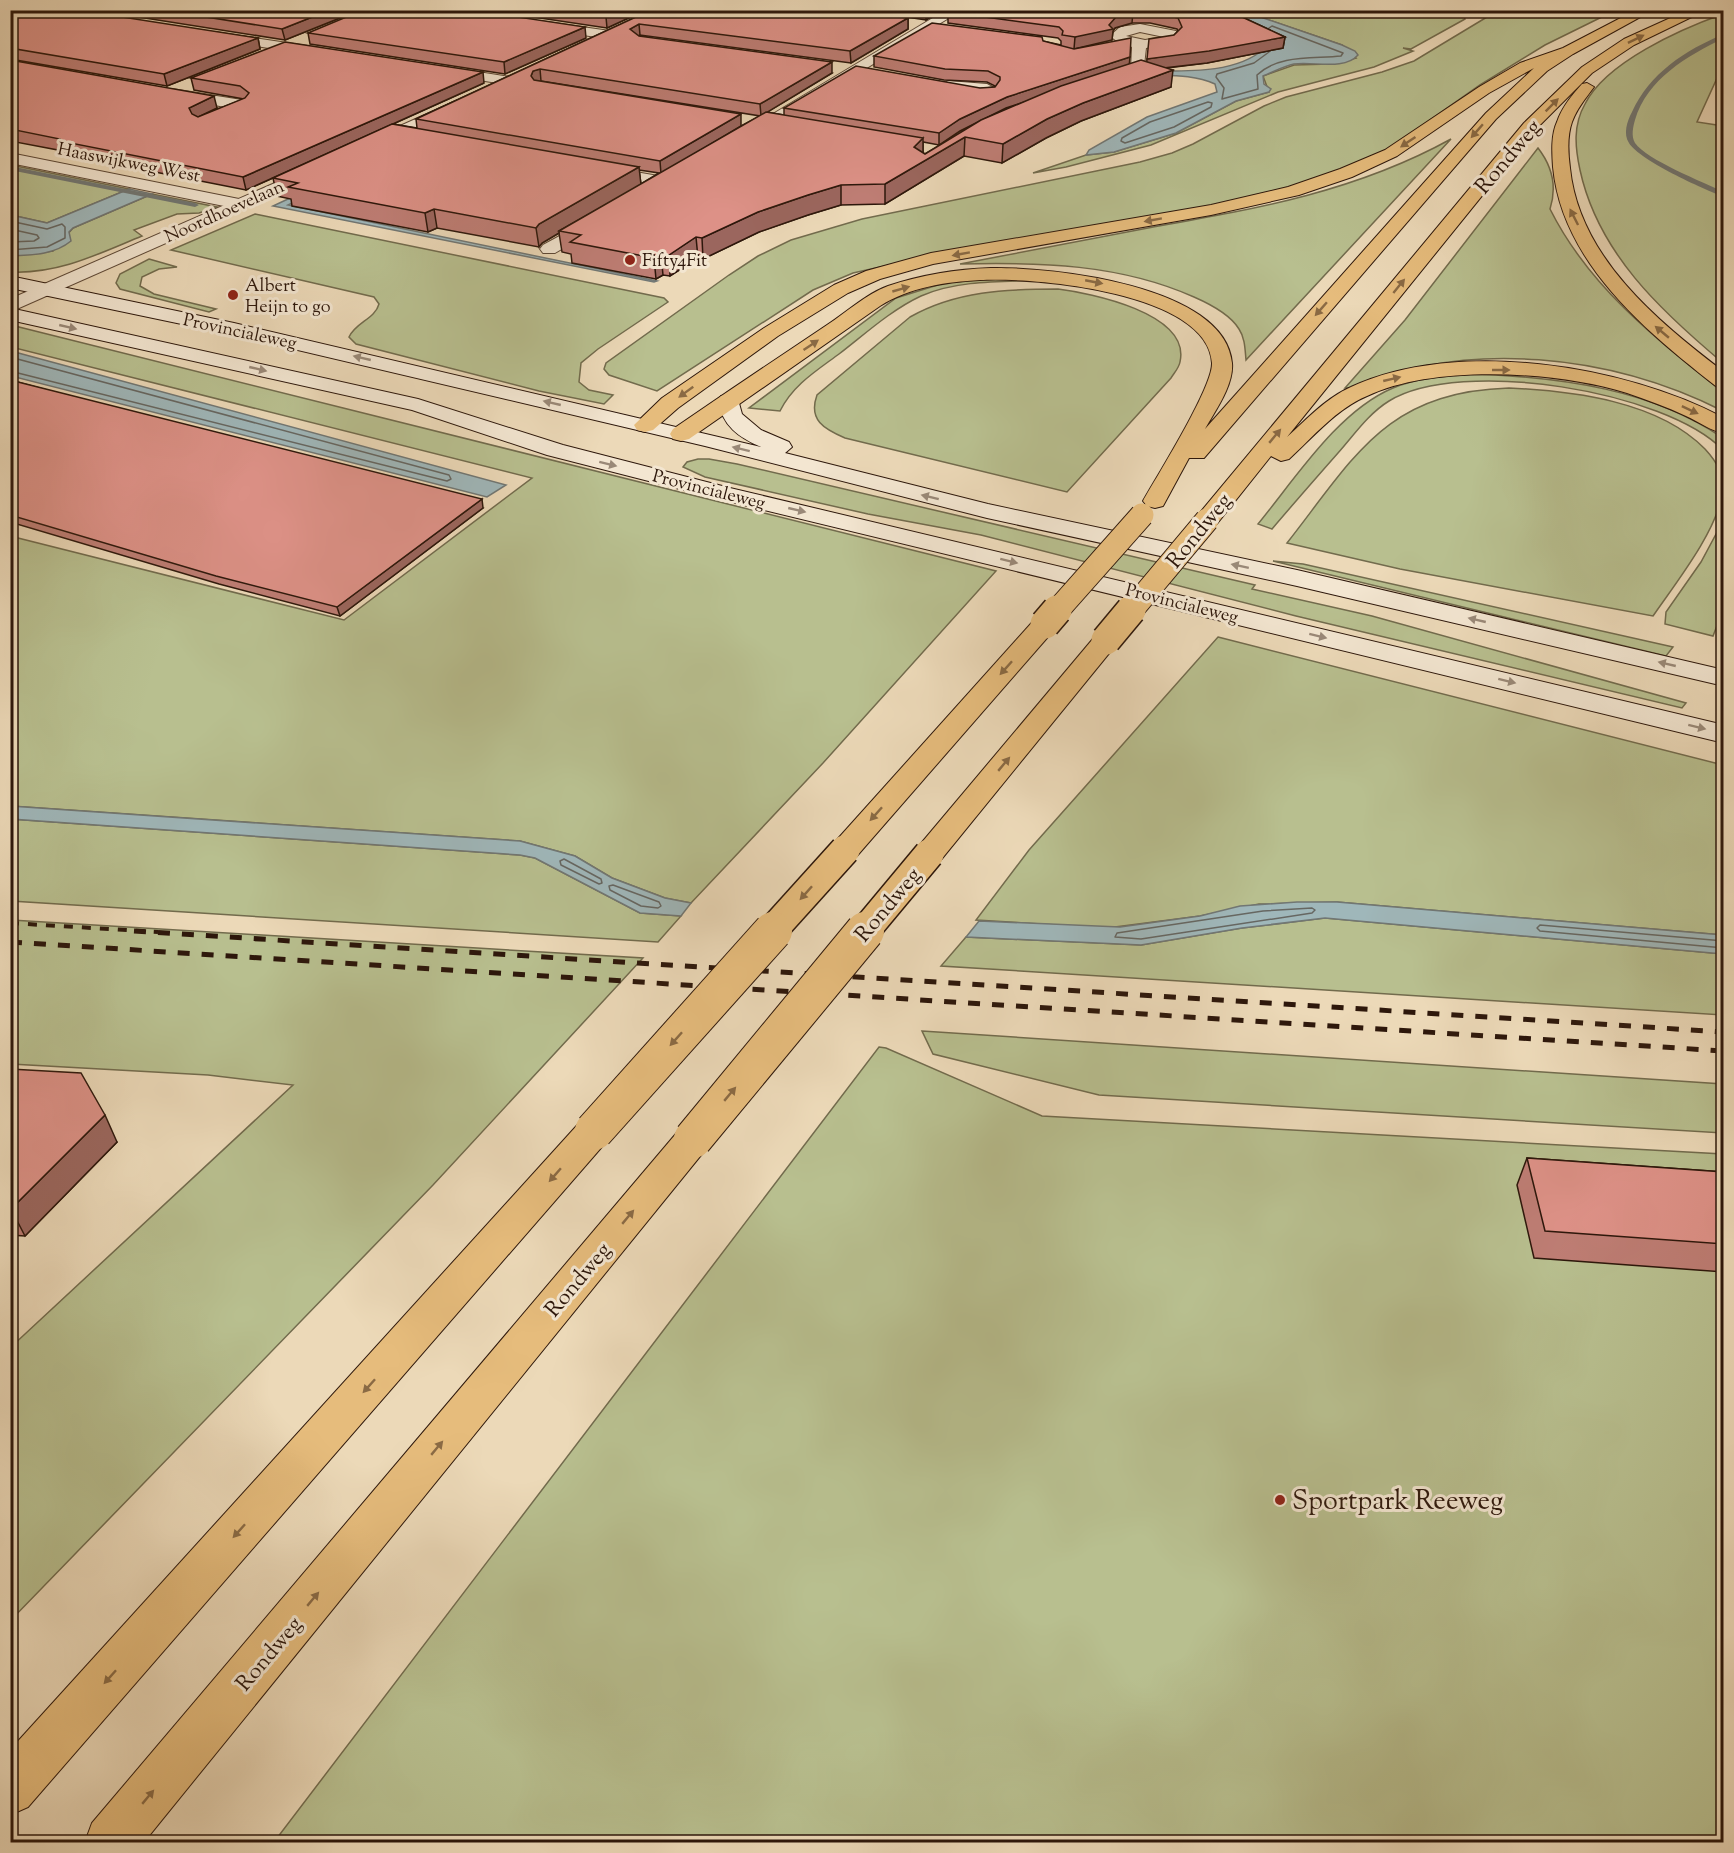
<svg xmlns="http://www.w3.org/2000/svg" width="1734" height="1853" font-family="'Sorts Mill Goudy',serif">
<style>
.green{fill:#b8bf8f;stroke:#726b4d;stroke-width:1.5}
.water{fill:#9fb7ba;stroke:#717774;stroke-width:1.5}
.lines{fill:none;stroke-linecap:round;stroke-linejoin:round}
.shore{stroke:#666762;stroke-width:1.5}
.stream{fill:#717774;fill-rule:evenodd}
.minor-casing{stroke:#5d4836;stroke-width:2}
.tertiary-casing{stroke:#5d4836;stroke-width:2}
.secondary-casing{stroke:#2d170b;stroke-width:2}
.trunk-casing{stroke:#2d170b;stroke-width:2}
.minor{fill:#f3e6d1;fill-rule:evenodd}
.tertiary{fill:#f3e6d1;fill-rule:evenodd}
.secondary{fill:#f3e6d1;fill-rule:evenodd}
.trunk{fill:#e6bc7c;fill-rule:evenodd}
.rail-far1{stroke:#2d170b;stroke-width:4;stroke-dasharray:9 9;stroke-linecap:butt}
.rail{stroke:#2d170b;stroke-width:5;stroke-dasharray:12 12;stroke-linecap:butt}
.trunk-bridge-far2-casing{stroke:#2d170b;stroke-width:25;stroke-linecap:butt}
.trunk-bridge-far1-casing{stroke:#2d170b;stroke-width:32;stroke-linecap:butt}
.trunk-bridge-casing{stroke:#2d170b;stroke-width:40;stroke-linecap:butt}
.trunk-bridge-far2{stroke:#e6bc7c;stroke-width:23}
.trunk-bridge-far1{stroke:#e6bc7c;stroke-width:29}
.trunk-bridge{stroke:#e6bc7c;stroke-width:38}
.wall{fill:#be7d74;stroke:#2d170b;stroke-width:1.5;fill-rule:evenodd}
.shaded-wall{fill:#9b665e;stroke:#2d170b;stroke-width:1.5}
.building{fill:#dd9187;stroke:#2d170b;stroke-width:1.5}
.oneway{fill:#8a6a44}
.oneway2{fill:#9a8978}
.poi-dot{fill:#8f2418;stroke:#f3e6d1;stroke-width:2}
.labels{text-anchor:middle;stroke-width:6;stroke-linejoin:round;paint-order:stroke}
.far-street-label{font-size:18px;fill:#2d170b;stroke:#f3e6d1}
.far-poi-label{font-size:18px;fill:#2d170b;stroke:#f3e6d1;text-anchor:start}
.street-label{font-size:22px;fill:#2d170b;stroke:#f3e6d1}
.near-poi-label{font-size:27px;fill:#2d170b;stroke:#f3e6d1;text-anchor:start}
</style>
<rect width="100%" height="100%" fill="#ecd9b8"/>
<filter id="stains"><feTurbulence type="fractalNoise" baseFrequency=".00333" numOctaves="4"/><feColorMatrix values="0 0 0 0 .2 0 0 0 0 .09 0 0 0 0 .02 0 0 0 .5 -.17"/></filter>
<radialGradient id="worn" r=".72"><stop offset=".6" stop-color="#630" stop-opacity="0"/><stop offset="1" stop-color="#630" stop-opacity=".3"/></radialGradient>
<g class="green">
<polygon points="1243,11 1463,11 1465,19 1411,49 1403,48 1413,51 1374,67 1278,92 1151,145 1066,167 1033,173 1086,155 1114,152 1176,133 1236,101 1269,92 1263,76 1294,65 1330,64 1356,58 1342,45"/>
<polygon points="1473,11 1614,11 1545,45 1480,85 1390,148 1339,171 1270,193 1213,206 957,250 853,273 813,290 657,391 609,375 604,369 606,363 729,275 758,256 791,240 862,219 1140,162 1172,153 1193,144 1264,106 1286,97 1382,72 1414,61 1487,17 1478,13 1475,15"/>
<path d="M1723 14V65L1697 122 1723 126V363C1661 311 1598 253 1580 170 1575 147 1573 125 1585 104 1606 62 1681 29 1723 14Z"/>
<path d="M1451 139 1246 360C1245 349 1245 338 1239 329 1230 314 1210 304 1194 297 1120 264 1040 262 960 264 1022 252 1085 240 1148 228 1255 209 1355 192 1451 139Z"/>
<path d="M1538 148C1552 166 1557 187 1550 209 1589 287 1656 339 1723 392V411C1610 354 1469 339 1351 388H1345L1405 320Z"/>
<polygon points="11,165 129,189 47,223 11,215"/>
<path d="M152 194 217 207 199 213 177 214 134 230 142 236C98 254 59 274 11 272L10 256 53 251 73 228Z"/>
<path d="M255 214 664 298 668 302 598 349 581 363 579 382 589 390 613 395 604 404 539 391 356 344 349 337C356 322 375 319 379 304L374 297 171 250Z"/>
<polygon points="149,259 177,267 159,269 142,277 140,286 154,294 216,309 209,312 120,289 116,283 120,274"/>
<path d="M987 279 1049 280C1008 282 959 279 921 296 891 310 865 334 839 354 816 371 793 385 780 411L749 408 896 298 944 283Z"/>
<path d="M1058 289C1090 293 1191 313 1180 362 1179 368 1174 373 1171 378L1067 492 845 438C824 429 808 420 817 395L910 317C956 291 1006 289 1058 289Z"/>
<polygon points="11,325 996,571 823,763 691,903 665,898 612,878 575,856 520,841 11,806 10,536 344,620 532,478 11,347"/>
<path d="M1478 374C1564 378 1650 389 1723 438V450C1666 391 1461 357 1389 401 1368 414 1354 435 1338 453 1316 478 1294 503 1272 529L1258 524C1295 479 1338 411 1393 388 1419 377 1450 376 1478 374Z"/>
<path d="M1509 388C1573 391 1658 401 1705 449 1717 462 1725 475 1722 494 1717 531 1675 584 1653 616L1400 569 1287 543C1356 455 1386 392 1509 388Z"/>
<polygon points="698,459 709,459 737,464 1255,585 1252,589 1372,616 1686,703 1682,708 1296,616 981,535 868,514 705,477 683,467 687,462"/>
<polygon points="1723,521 1723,610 1713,636 1665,624 1666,612 1701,562"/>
<polygon points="1273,561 1303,564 1673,647 1666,656"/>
<polygon points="1218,637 1723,765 1723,935 1337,902 1259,904 1200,916 1107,928 976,920 1029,850"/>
<polygon points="10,819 520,855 535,858 640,913 681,916 658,942 11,901"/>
<polygon points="1325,918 1723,954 1723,1015 941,966 966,937 1141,945 1242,928"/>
<polygon points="11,920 643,958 433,1185 11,1620 11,1347 293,1085 208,1075 11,1064"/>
<polygon points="922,1031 1723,1084 1723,1133 1099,1095 933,1054"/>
<polygon points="879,1047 886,1048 1042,1116 1723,1154 1723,1842 274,1842"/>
</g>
<g class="water">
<path d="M1204 11H1243L1342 45 1355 51 1358 55C1344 71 1313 61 1294 64 1284 66 1273 72 1263 76L1264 84 1271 89 1269 92 1236 101 1176 133 1114 152 1086 155 1089 150 1147 117 1217 92 1215 84C1193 74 1169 76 1146 75L1150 71C1185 71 1235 74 1264 49Z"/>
<polygon points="399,147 407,147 288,205 657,281 654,282 273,206"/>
<path d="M129 189 152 194 73 228 69 232 71 241C54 255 31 255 11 256V215L47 223Z"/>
<polygon points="11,351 506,485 487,497 11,376"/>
<polygon points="10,806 520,841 575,856 612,878 665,898 691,903 681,916 640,913 535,858 520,855 11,819"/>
<polygon points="1297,902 1337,902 1723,935 1723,954 1325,918 1242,928 1141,945 966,937 979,921 1120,927 1200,916 1240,906"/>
</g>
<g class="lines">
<g class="shore">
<path d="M1269 28 1272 26 1343 53 1341 56C1313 59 1279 54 1257 75L1258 89 1222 99 1224 88 1216 77 1217 74 1254 63 1269 52"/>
<polygon points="1208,102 1212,103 1211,107 1174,127 1125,143 1121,141 1122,138 1150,122"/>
<polyline points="10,221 47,229 62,224 65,227 65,238 47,247 10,250"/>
<polyline points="10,229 37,235 39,238 34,241 10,242"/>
<polyline points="10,357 449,475 451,479 447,481 10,371"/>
<polygon points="564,859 601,879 602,883 599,884 561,865 560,861"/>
<polygon points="613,885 659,902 661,906 658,908 641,906 610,890 609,886"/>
<polygon points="1312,908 1315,910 1312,913 1141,939 1115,937 1117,933 1263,911"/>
<polyline points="1724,941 1540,925 1537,928 1540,931 1724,948"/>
</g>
<g class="stream">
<path d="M1724 34V38C1687 56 1647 79 1635 120 1633 127 1631 136 1635 143 1647 160 1703 182 1724 192V197C1703 189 1639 160 1629 143 1623 134 1627 121 1632 112 1649 74 1685 50 1724 34Z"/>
<polygon points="10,166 195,203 199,205 195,207 10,170"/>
</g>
<g class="minor-casing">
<g id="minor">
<polygon points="946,10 962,10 747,141 735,141 733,138"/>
<polygon points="540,21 610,31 617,35 610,39 535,28 533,25 535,22"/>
<path d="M1140 24 1176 31 1179 38 1171 44 1146 48 1143 74 1110 85H1100L1098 82 1100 79 1131 69 1132 47 1118 42 1110 36 1120 27ZM1140 32 1164 37 1145 40 1126 36Z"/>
<polygon points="215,32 321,48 328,52 321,56 210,39 208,36 210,33"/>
<polygon points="440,66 510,77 517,81 510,85 435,73 433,70 435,67"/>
<polygon points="948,81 987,84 998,90 994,96 989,97 948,90 941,85"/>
<polygon points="172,89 242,100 250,105 247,108 211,123 203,118 206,115 225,107 167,96 165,93"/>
<polygon points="10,153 239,199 245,200 248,204 245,208 239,209 10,163"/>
<polygon points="596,165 664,177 672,182 664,187 590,174 588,170 590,166"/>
<polygon points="600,214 606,215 609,219 606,223 555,253 543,253 540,249 543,245"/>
</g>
</g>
<g class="tertiary-casing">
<g id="tertiary">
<polygon points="458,100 463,102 466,105 463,108 374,149 362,149 360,146 362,143"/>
<polygon points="316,165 324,170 322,174 10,312 10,299"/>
</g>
</g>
<g class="secondary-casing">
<g id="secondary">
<path d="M10 276 234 323 761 447C738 437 723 426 718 401L721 396 729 395 737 396 742 414 761 430 789 442 792 447 785 453 988 504 1297 570 1724 670V686L1297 586 987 518 705 446 234 335 10 288Z"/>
<polygon points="10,308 418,399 563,445 730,488 1724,725 1724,743 719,499 547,455 412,410 10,320"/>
</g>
</g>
<g class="trunk-casing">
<g id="trunk">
<path d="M1636 10H1653L1573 54 1547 71 1496 119 1204 458H1189L1163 506 1155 508 1147 506 1143 501C1157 476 1213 387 1212 363 1208 292 1034 277 980 280 946 282 910 287 880 306L689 439 681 441 673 439 670 434 673 429C724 394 776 359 827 325 847 312 866 294 888 286 921 275 957 269 991 268 1051 267 1225 285 1232 363 1234 385 1215 411 1205 429L1486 113 1534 68 1489 93 1397 156 1352 177 1299 195 1211 215 933 264 880 279 848 293 778 336 678 408 653 430 645 432 637 430 634 425 662 398 764 328 834 285 866 271 931 253 1211 205 1288 187 1340 169 1385 150 1479 87 1520 63 1563 48Z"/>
<path d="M1688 10H1706L1634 45 1592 73 1536 129 1287 437C1307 419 1326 398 1351 387 1456 338 1625 365 1724 418V434C1710 430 1699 422 1686 416 1667 407 1647 400 1627 393 1556 371 1434 364 1367 396 1336 409 1313 437 1289 459L1281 461 1271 456 1216 525 1207 527 1198 525 1195 520 1198 515 1524 123 1582 67 1624 39Z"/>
<path d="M1587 83 1594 87C1586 98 1577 108 1572 122 1567 136 1568 153 1570 168 1579 257 1657 321 1724 372V389L1717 387C1647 332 1562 263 1553 167 1552 152 1551 135 1557 122 1562 107 1572 95 1582 84Z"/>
<polygon points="1045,616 1054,618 1058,624 1054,630 856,857 845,860 834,857 829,850 834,843 1036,618"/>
<polygon points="1106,632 1115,634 1119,640 1115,646 940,861 929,864 918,861 913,854 918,847 1097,634"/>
<polygon points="594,1117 607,1121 613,1131 607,1141 28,1807 10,1815 10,1750 581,1121"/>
<polygon points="693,1125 706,1129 712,1139 706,1149 144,1842 85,1842 92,1823 680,1129"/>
</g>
</g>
<use href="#minor" class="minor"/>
<use href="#tertiary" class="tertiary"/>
<use href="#secondary" class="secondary"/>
<use href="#trunk" class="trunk"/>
<polyline class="rail-far1" points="10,923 158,932"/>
<g class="rail">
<polyline points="134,931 1724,1032"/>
<polyline points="10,942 1724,1051"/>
</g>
<g class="trunk-bridge-far2-casing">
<g id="trunk-bridge-far2">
<polyline points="1056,612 1142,515"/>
<polyline points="1130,612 1207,520"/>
</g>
</g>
<g class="trunk-bridge-far1-casing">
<g id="trunk-bridge-far1">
<polyline points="1045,624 1057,610"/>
<polyline points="1106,640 1131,610"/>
<polyline points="771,932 845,850"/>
<polyline points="864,932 929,854"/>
</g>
</g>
<g class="trunk-bridge-casing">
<g id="trunk-bridge">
<polyline points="594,1131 773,931"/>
<polyline points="693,1139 865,931"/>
</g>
</g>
<use href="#trunk-bridge-far2" class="trunk-bridge-far2"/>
<use href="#trunk-bridge-far1" class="trunk-bridge-far1"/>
<use href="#trunk-bridge" class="trunk-bridge"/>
</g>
<g class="wall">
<polygon points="10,10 258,38 260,49 167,86 10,59"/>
<polygon points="94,10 360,10 285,40"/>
<polygon points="487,10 646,10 607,28"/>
<path d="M651 10 908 18V29L851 63 640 35 639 36 832 73 767 112 784 115V108L995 87V86L987 82 944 80 874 67V56L1043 41 1061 45V41L1058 38 948 23V12L1227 10 1285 37 1283 48 1207 63 1167 68 1171 87 1081 121 1046 138 1002 163 964 156 885 204 841 205 808 215 759 232 703 259 698 258 670 276 663 275 656 279 572 263 571 254 562 252 559 233 542 243 539 247 437 228 428 232 292 206 291 199 277 196 273 178 246 190 64 154 63 151 10 141V60L217 108 205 114 244 99 194 90 191 78 484 83 393 124 417 128 416 119ZM1132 23H1150L1177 29 1178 31 1147 62 1129 64 1077 48 1112 40 1113 31 1115 28ZM540 81H541L760 116 741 126ZM1022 103 982 120 1006 108ZM981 121 925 154 923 153V142L939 145 960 131ZM639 170 659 173 641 184Z"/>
<polygon points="860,10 941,10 926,20"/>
<polygon points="308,33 586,38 505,74 310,44"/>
<polygon points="10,380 483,508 340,616 219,584 10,522"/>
<polygon points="10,1069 117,1142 25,1236 10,1235"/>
<polygon points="1527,1158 1724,1172 1724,1272 1534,1258 1517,1185"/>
</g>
<g class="shaded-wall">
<polygon points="330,10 360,10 285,40 282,29"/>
<polygon points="621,10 646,10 607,28 606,17"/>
<polygon points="926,10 941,10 926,20"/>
<polygon points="1133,12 1132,23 1115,28 1113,31 1112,40 1074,49 1075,37 1116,17"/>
<polygon points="908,18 908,29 851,63 850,51"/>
<polygon points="639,24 640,35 631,40 630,29"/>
<polygon points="585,27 586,38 505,74 504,62"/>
<polygon points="1285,37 1283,48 1207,63 1146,70 1147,59"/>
<polygon points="258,38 260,49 167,86 164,74"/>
<polygon points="1130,57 1129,67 1006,108 960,131 939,145 939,133 960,119 1007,97"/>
<polygon points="832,62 832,73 761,116 760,104"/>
<polygon points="540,69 541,81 534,83 531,76 533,71"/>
<polygon points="1173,70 1171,87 1081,121 1046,138 1002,163 1003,144 1047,119 1083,103"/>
<polygon points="483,72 484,83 246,190 243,177"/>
<polygon points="214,96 217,108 192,120 189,108"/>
<polygon points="741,114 741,126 661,174 660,161"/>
<polygon points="965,137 964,156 885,204 885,184"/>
<polygon points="923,138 923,156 914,147"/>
<polygon points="639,167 641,185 559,231 559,233 542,243 539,247 536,228 539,224"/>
<polygon points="841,185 841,205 808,215 759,232 703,259 702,238 758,212 808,195"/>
<polygon points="434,209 437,228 428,232 425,213"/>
<polygon points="696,237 698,258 670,276 669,255"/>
<polygon points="661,254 663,275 656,279 654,258"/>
<polygon points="482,499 483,508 340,616 337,607"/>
<polygon points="105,1115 117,1142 25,1236 11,1209"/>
</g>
<g class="building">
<polygon points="10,10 77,10 258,38 164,74 10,48"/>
<polygon points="162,10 330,10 282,29"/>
<polygon points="363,10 471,10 585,27 504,62 308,33"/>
<polygon points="559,10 621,10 606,17"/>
<polygon points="651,10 846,10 908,18 850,51 639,24 630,29 639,36 832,62 760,104 540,69 533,71 531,76 534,80 741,114 660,161 416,119"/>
<polygon points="950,10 1227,10 1285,37 1209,51 1147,59 1149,39 1174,35 1182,27 1178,18 1151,12 1133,12 1116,17 1109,25 1113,29 1075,37 1062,35 1063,31 1059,27 948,12"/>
<polygon points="932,23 1042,37 1043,41 1074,49 1131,38 1130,57 1007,97 960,119 939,133 784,108 856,66 980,88 995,87 1000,80 1000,77 988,71 945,69 874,56"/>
<polygon points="285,42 483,72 243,177 60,141 60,139 10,129 10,60 214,96 189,108 192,114 198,117 245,98 249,93 240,86 191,78"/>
<polygon points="1141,60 1173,70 1083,103 1047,119 1003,144 965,137 885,184 841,185 808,195 758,212 702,238 696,237 669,255 661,254 654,258 570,242 581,235 559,231 766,112 923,138 914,147 925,154 981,120 1061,86"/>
<polygon points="392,124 639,167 539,224 536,228 434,209 425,213 288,187 298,183 273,178"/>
<polygon points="10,380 482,499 337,607 216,576 10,515"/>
<polygon points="10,1069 81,1073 105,1115 11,1209"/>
<polygon points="1527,1158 1724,1172 1724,1244 1545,1231"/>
</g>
<defs><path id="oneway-solid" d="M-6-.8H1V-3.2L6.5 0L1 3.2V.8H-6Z" transform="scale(1.5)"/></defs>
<g class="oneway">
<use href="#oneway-solid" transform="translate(1636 39) rotate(-26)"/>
<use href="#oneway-solid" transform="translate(1552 105) rotate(-45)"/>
<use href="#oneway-solid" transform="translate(1477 131) rotate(131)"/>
<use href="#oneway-solid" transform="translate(1408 142) rotate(146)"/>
<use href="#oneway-solid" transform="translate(1574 217) rotate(-117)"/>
<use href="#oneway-solid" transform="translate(1153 220) rotate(170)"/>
<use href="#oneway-solid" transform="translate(961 254) rotate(170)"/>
<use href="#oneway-solid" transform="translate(1094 282) rotate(11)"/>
<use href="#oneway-solid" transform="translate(1399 286) rotate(-51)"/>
<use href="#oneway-solid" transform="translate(901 289) rotate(-16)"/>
<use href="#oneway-solid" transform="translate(1321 309) rotate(131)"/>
<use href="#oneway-solid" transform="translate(1662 332) rotate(-140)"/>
<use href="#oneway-solid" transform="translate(811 345) rotate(-34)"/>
<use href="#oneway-solid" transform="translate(1501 370)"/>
<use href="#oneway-solid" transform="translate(1392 379) rotate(-13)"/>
<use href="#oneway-solid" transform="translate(686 392) rotate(144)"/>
<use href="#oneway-solid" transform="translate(1690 410) rotate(25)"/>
<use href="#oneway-solid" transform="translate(1275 436) rotate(-50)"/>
<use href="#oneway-solid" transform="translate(1006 668) rotate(132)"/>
<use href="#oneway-solid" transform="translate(1004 764) rotate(-50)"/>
<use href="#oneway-solid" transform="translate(876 814) rotate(132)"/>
<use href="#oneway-solid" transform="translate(806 893) rotate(132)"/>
<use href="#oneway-solid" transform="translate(676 1039) rotate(132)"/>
<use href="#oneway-solid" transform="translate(730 1094) rotate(-50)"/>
<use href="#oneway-solid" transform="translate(555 1175) rotate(131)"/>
<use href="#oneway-solid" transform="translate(628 1217) rotate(-50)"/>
<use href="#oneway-solid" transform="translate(369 1386) rotate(132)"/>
<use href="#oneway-solid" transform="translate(437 1448) rotate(-50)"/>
<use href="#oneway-solid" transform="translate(239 1531) rotate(132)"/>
<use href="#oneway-solid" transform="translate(313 1599) rotate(-50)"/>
<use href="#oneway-solid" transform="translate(110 1677) rotate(132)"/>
<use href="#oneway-solid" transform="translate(148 1797) rotate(-50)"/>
</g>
<g class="oneway2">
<use href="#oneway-solid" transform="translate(68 327) rotate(13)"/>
<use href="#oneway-solid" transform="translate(362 358) rotate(-167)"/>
<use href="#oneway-solid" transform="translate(258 369) rotate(13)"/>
<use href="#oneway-solid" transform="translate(552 403) rotate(-167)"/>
<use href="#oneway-solid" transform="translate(741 449) rotate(-166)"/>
<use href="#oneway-solid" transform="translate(608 464) rotate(14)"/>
<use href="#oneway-solid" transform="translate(930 497) rotate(-166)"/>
<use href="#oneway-solid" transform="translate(797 510) rotate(13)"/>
<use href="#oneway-solid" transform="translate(1009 561) rotate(14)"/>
<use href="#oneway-solid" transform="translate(1240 566) rotate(-168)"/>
<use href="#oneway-solid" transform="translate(1477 620) rotate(-167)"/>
<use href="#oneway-solid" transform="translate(1318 636) rotate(14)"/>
<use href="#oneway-solid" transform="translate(1667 664) rotate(-167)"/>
<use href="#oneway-solid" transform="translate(1507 681) rotate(14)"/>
<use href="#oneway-solid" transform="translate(1697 727) rotate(14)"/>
</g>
<g class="poi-dot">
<circle cx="630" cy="260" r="6"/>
<circle cx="233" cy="295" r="6"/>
<circle cx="1280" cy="1500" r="6"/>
</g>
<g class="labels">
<g class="far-street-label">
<text transform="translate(129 162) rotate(11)" y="6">Haaswijkweg West</text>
<text transform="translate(224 211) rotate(-24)" y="6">Noordhoevelaan</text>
<text transform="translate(240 331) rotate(12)" y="6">Provincialeweg</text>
<text transform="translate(709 489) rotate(14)" y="6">Provincialeweg</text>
<text transform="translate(1182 603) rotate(14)" y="6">Provincialeweg</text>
</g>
<g class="far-poi-label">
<text x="642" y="266">Fifty4Fit</text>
<text x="245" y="291">Albert<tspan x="245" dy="21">Heijn to go</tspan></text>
</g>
<g class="street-label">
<text transform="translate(1507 156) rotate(-50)" y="8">Rondweg</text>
<text transform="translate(1198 530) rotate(-51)" y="8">Rondweg</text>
<text transform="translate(887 904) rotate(-50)" y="8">Rondweg</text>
<text transform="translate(577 1279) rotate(-50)" y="8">Rondweg</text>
<text transform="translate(268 1653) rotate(-50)" y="8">Rondweg</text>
</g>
<g class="near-poi-label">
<text x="1292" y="1509">Sportpark Reeweg</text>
</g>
</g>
<rect width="1734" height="1853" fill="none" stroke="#ecd9b8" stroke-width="36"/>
<rect x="12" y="12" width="1710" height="1829" fill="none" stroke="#2d170b" stroke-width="3"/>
<rect x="18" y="18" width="1698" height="1817" fill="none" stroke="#2d170b" stroke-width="1.5"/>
<rect width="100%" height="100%" filter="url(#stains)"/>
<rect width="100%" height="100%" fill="url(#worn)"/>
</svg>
